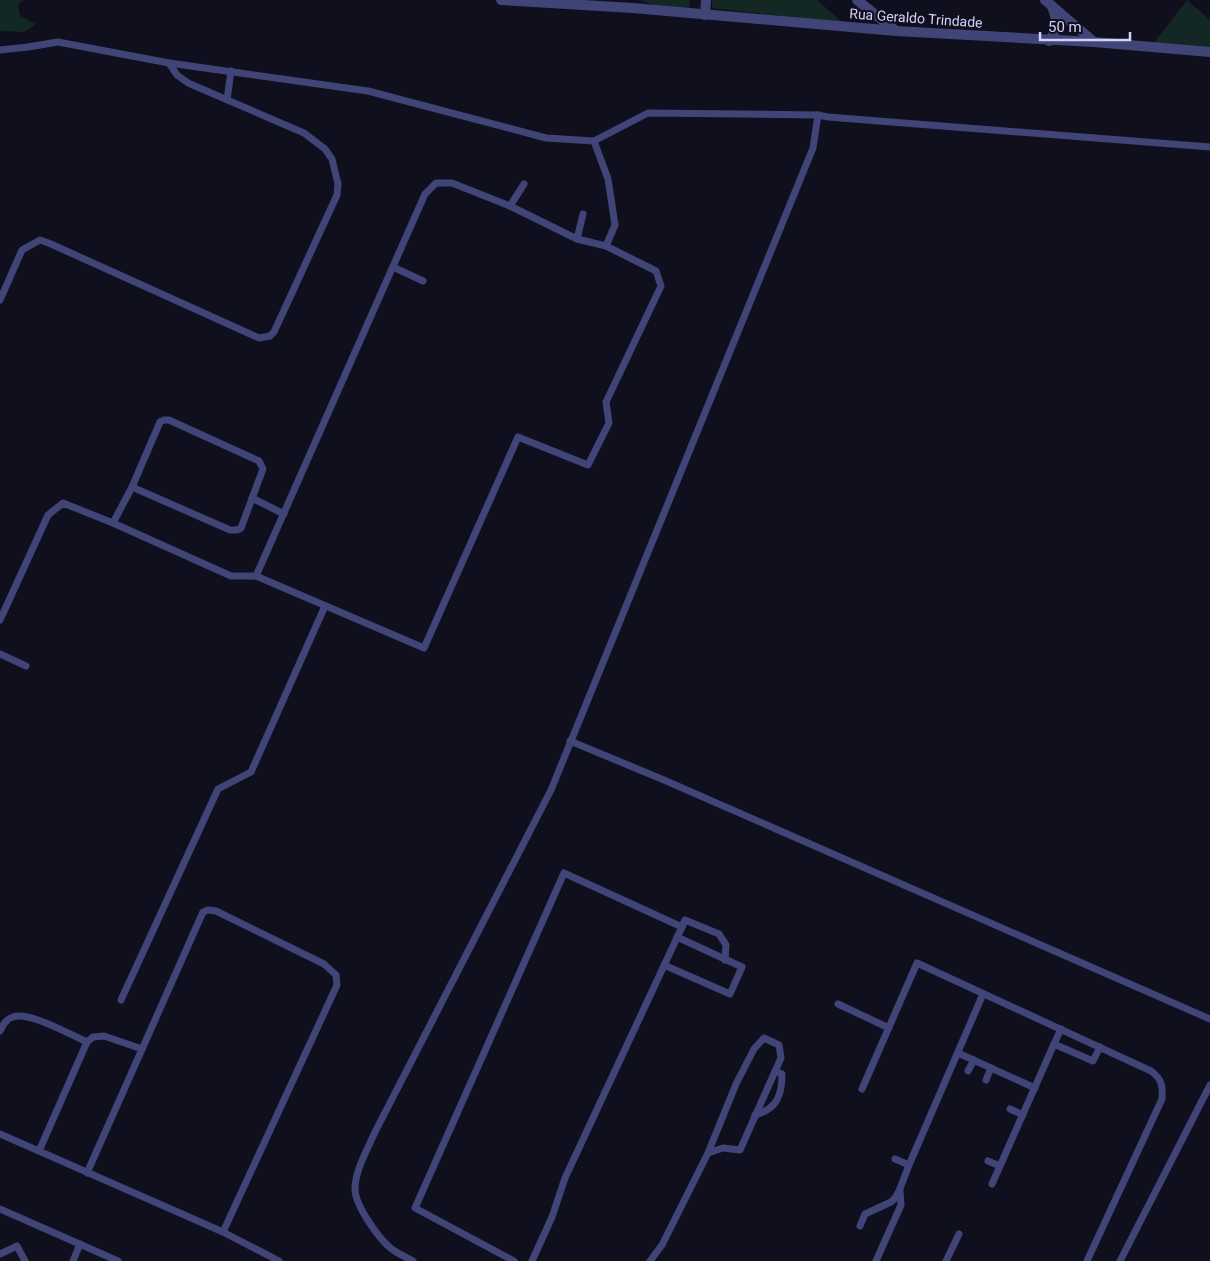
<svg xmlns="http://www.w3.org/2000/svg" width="1210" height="1261" font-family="Roboto,sans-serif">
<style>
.green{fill:#132724}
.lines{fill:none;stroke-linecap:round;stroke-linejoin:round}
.lane{stroke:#404477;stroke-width:7}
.street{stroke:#404477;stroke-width:10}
.labels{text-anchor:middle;stroke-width:4.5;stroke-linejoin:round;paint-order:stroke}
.street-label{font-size:14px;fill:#d2d2f9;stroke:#100f1e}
</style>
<rect width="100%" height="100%" fill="#100f1e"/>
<g class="green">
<polygon points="0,0 24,0 18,5 20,16 36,24 24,32 0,31"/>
<polygon points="640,0 690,0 689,19"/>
<polygon points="712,0 817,0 843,23 712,8"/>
<polygon points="1187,0 1210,20 1210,49 1154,43"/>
</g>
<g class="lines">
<g class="lane">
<polyline points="0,50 28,47 58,42 169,63 368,91 546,138 594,141 648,113 818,115 828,117 1210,147"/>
<polyline points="227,100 231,71"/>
<polyline points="594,141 608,179 615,225 606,246"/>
<polygon points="436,183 452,183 510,206 577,239 606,246 656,271 661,286 606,402 609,423 588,465 518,437 424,648 256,576 425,194"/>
<polyline points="510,206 524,184"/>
<polyline points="577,239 583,214"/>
<polyline points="393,267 423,281"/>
<polyline points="0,300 22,250 40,240 51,244 259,338 270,336 274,332 337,195 338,184 332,159 325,149 304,133 188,83 177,75 169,63"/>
<polyline points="252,498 284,514"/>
<polyline points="113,523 132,487 160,422 164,420 169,420 259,461 263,469 241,528 237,530 230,530 132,487"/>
<polyline points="0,620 48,515 63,503 113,523 231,576 256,576"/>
<polyline points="0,654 26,666"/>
<polyline points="570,741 664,780 1210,1019"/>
<polyline points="682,927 685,920 719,934 726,945 725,960"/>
<polyline points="664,965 730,994 742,967 677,937"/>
<polyline points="121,1000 218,789 251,772 325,606"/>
<polyline points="838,1004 889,1028"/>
<polyline points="1061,1029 1054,1044 1093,1061 1100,1047"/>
<path d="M0 1031C3 1025 6 1019 13 1017 29 1011 71 1035 87 1042"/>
<polyline points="958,1053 1035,1088"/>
<polyline points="968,1071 974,1060"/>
<polyline points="986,1080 991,1068"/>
<path d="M862 1089 917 963 1151 1071C1162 1079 1163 1086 1162 1099L1087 1261"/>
<polyline points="1010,1109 1023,1115"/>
<path d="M755 1115C777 1109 782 1095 782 1074L775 1071"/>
<polyline points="0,1134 223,1232 279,1261"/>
<polyline points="39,1151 87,1042 93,1037 104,1036 142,1049"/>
<polyline points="895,1159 909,1165"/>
<polyline points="988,1161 1000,1166"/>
<polyline points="87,1173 203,912 208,910 216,911 324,964 336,975 337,985 223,1232"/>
<polyline points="992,1184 1054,1044"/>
<polyline points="0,1209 118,1261"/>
<polyline points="860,1226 865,1214 891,1202 895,1198 899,1191 909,1165 983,994"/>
<polyline points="0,1254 17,1246 25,1261"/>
<polyline points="73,1261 80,1244"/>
<path d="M413 1261C406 1257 399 1254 393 1250 379 1240 355 1205 355 1189 355 1170 367 1151 374 1134L551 790 813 148 818 115"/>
<polyline points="514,1261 415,1208 564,873 682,927 565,1178 552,1217 532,1261"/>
<polyline points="650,1261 662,1245 708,1153 736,1084 754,1049 764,1038 779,1045 781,1058 740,1150 723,1148 708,1153"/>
<polyline points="876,1261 901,1205 900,1191"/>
<polyline points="946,1261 959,1234"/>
<polyline points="1120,1261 1210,1085"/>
</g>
<g class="street">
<polyline points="501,0 633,8 896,31 1094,42 1210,52"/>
<polyline points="857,0 896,31"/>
<polyline points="1045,0 1094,42"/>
<polyline points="705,15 706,0"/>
<path d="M1049 41C1060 26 1057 22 1052 6"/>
</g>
</g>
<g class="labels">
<g class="street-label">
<text transform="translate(916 18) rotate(4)" y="5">Rua Geraldo Trindade</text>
</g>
</g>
<path d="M1040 32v8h90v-8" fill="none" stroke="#d2d2f9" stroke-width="2.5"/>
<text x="1048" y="32" font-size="15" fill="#d2d2f9" stroke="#100f1e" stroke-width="4" paint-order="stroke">50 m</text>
</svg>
